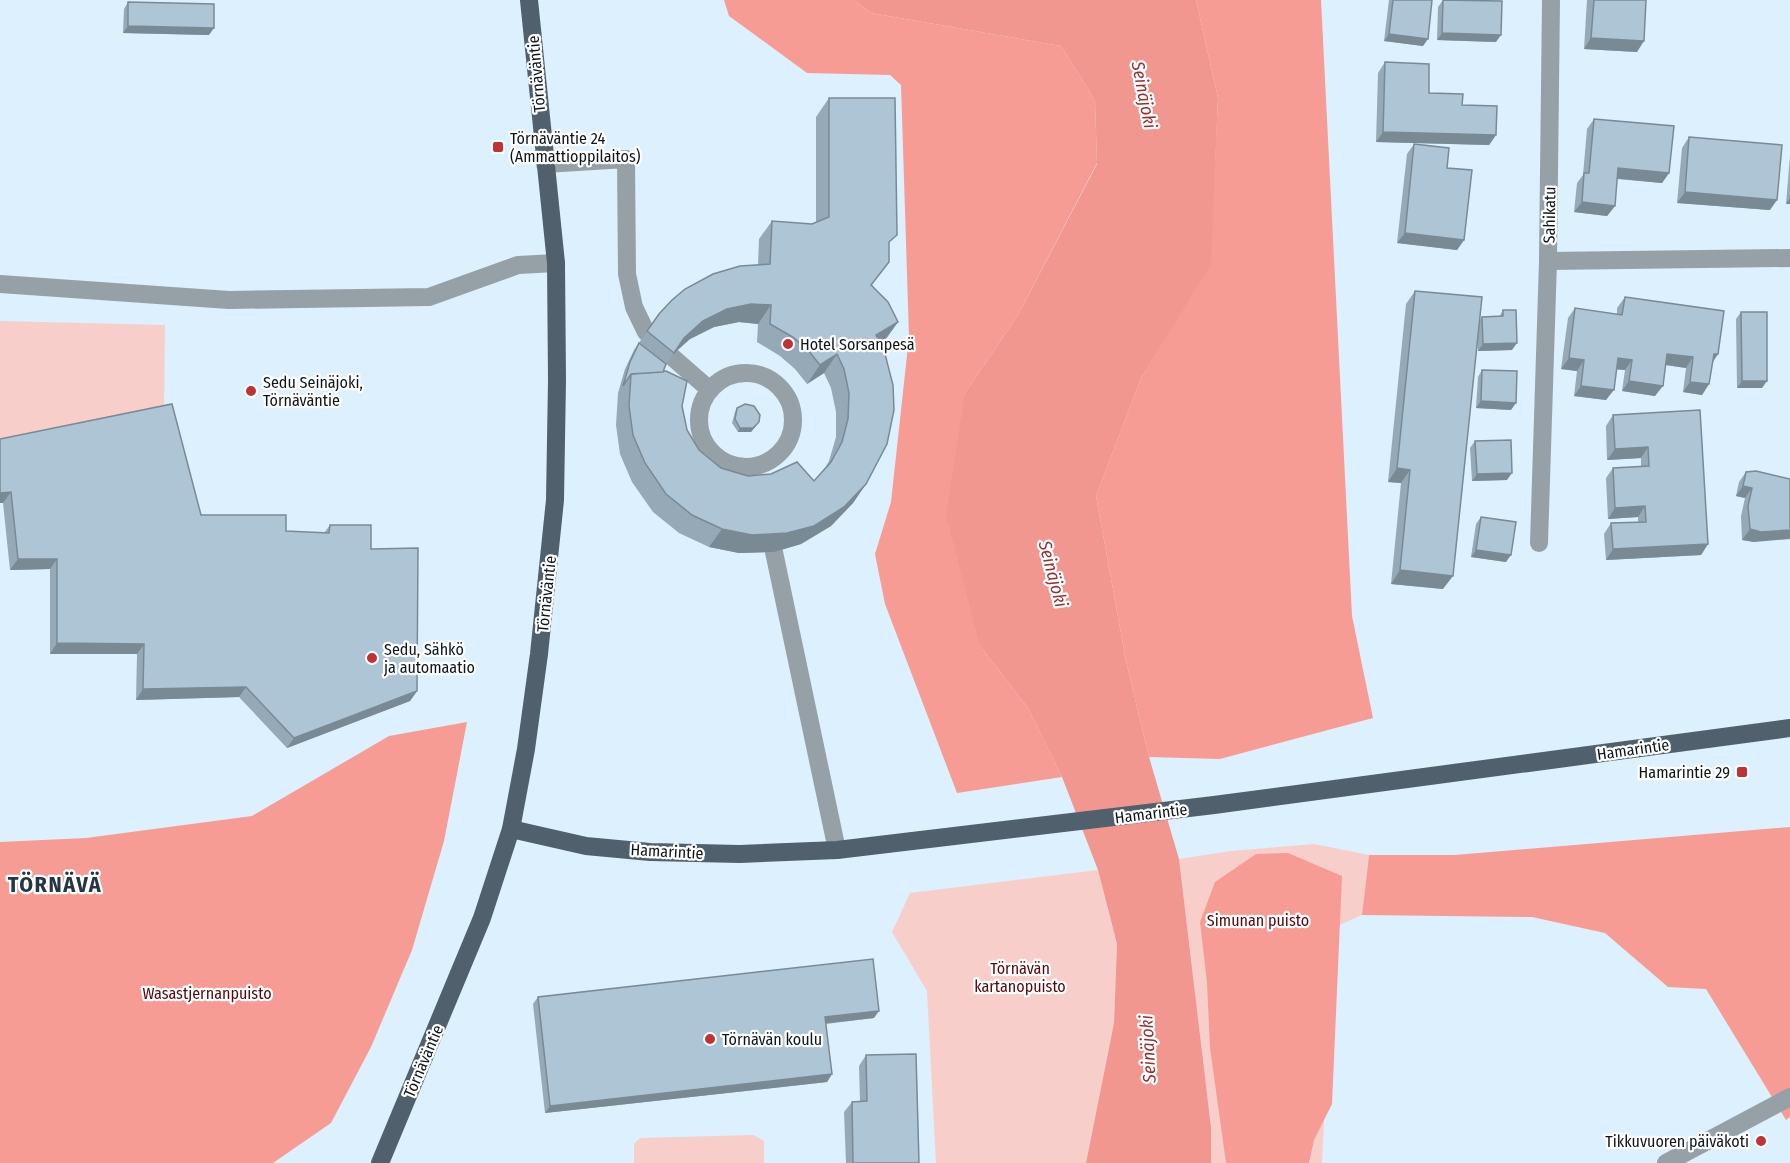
<svg xmlns="http://www.w3.org/2000/svg" width="1790" height="1163" font-family="'Fira Sans Condensed',sans-serif">
<style>
.green{fill:#f8ceca}
.forest{fill:#f79c95}
.water{fill:#f19790}
.lines{fill:none;stroke-linecap:round;stroke-linejoin:round}
.minor{stroke:#96a0a7;stroke-width:18}
.major{stroke:#50616d;stroke-width:18}
.wall{fill:#96a9b7;fill-rule:evenodd}
.shaded-wall{fill:#7a8a95}
.building{fill:#aec5d5;stroke:#7a8a95;stroke-width:1.5}
.poi-dot{fill:#c13234;stroke:#fff;stroke-width:2}
.labels{text-anchor:middle;stroke-width:4.5;stroke-linejoin:round;paint-order:stroke}
.street-label{font-size:16px;fill:#0d161b;stroke:#fff}
.poi-label{font-size:16px;fill:#0d161b;stroke:#fff;text-anchor:start}
.park-label{font-size:16px;fill:#58070c;stroke:#fff}
.water-label{font-size:18px;font-style:italic;fill:#962e2d;stroke:#fff}
.district-label{font-size:22px;font-weight:bold;letter-spacing:1.5px;fill:#233643;stroke:#fff}
</style>
<rect width="100%" height="100%" fill="#ddf0fd"/>
<g class="green">
<polygon points="0,321 165,325 164,414 0,448"/>
<polygon points="1314,844 1369,855 1362,915 1328,930 1327,1060 1322,1163 1211,1163 1211,1127 1179,859 1231,851"/>
<polygon points="1098,870 1117,944 1114,1023 1086,1163 936,1163 927,991 892,932 910,893"/>
<polygon points="753,1135 764,1141 764,1163 634,1163 634,1144 640,1138"/>
</g>
<g class="forest">
<polygon points="724,0 854,0 871,13 1061,46 1095,100 1097,163 1018,315 965,393 980,646 1028,708 1062,777 957,793 885,604 875,554 891,502 909,337 901,85 890,75 807,73 729,16"/>
<polygon points="1196,0 1321,0 1352,616 1373,718 1220,759 1149,757 1126,661 1096,496 1141,378 1210,265 1218,98"/>
<polygon points="467,722 444,841 412,950 371,1047 331,1123 273,1163 0,1163 0,842 86,838 252,816 389,736"/>
<polygon points="1790,827 1790,1117 1786,1120 1706,989 1668,987 1605,933 1532,917 1362,915 1369,855 1455,855"/>
<polygon points="1288,853 1342,876 1332,1104 1314,1140 1309,1163 1226,1163 1210,1048 1207,983 1200,922 1215,882 1256,854"/>
</g>
<polygon class="water" points="854,0 1196,0 1218,98 1211,265 1141,378 1096,496 1126,661 1149,757 1179,859 1211,1127 1211,1163 1086,1163 1114,1023 1117,944 1098,870 1062,777 1028,708 980,646 946,515 965,393 1018,315 1097,164 1095,100 1061,46 871,13"/>
<g class="lines">
<g class="minor">
<polyline points="1551,0 1548,261 1790,258"/>
<polyline points="545,164 626,159 627,274 634,307 646,332"/>
<polyline points="0,284 229,300 429,297 518,265 556,263"/>
<polyline points="671,356 710,390"/>
<circle cx="746" cy="420" r="47"/>
<polyline points="1539,543 1548,261"/>
<polyline points="774,552 837,850"/>
<polyline points="1666,1163 1790,1097"/>
</g>
<g class="major">
<polyline points="511,829 586,846 650,852 740,854 837,850 1214,805 1790,728"/>
<polyline points="380,1163 482,918 511,829 526,749 539,654 555,500 557,380 556,263 529,0"/>
</g>
</g>
<g class="wall">
<polygon points="1389,0 1432,0 1423,46 1384,41"/>
<polygon points="1443,0 1496,42 1437,40 1438,7"/>
<polygon points="1587,0 1646,0 1637,52 1584,49"/>
<polygon points="128,2 209,35 123,33 124,9"/>
<polygon points="1385,62 1429,93 1462,105 1496,135 1489,145 1376,142 1378,73"/>
<path d="M829 98 889 246 872 285 898 322 885 340 880 343 866 484 853 503 831 526 801 544 774 552 739 553 709 547 679 533 653 512 632 482 620 454 616 425 618 393 625 369 634 350 659 314 758 265 759 239 772 221 812 224 816 222V117ZM739 322 758 324 757 342 780 356 795 369 807 384 824 373 831 388 836 412V437L829 461 824 470 814 481 748 476 721 468 699 450 687 430 682 406 663 372 666 364 672 355 690 339 714 327Z"/>
<polygon points="1594,119 1669,173 1662,183 1617,179 1615,206 1607,216 1574,212 1577,183 1583,175 1587,129"/>
<polygon points="1689,137 1770,210 1677,203 1682,148"/>
<polygon points="1414,144 1447,168 1464,240 1457,250 1397,243 1407,154"/>
<polygon points="1790,156 1790,204 1786,204"/>
<polygon points="1415,291 1479,321 1482,317 1499,317 1503,310 1512,350 1478,351 1477,337 1443,589 1391,584 1401,483 1388,482 1406,304"/>
<polygon points="1625,297 1718,354 1712,362 1709,384 1702,395 1683,392 1686,368 1665,365 1655,396 1622,391 1625,370 1616,369 1606,400 1574,396 1577,371 1561,369 1568,318 1575,308 1617,314 1617,308"/>
<polygon points="1741,312 1762,388 1737,388 1736,319"/>
<polygon points="1482,370 1511,410 1476,408 1478,377"/>
<polygon points="737,408 759,422 751,432 738,432 732,423 735,412"/>
<polygon points="1700,410 1708,544 1701,555 1606,560 1604,534 1611,523 1638,522 1638,517 1608,519 1606,478 1613,468 1641,467 1641,458 1607,460 1606,426 1613,415"/>
<polygon points="0,439 201,515 286,531 324,533 330,525 371,549 417,691 410,701 287,748 239,697 136,700 137,654 50,654 50,569 10,570 3,503 0,503"/>
<polygon points="1475,441 1507,480 1472,481 1470,448"/>
<polygon points="1756,471 1754,542 1742,540 1741,516 1745,498 1736,496 1739,482 1746,472"/>
<polygon points="1481,517 1506,562 1471,557 1476,524"/>
<polygon points="538,997 874,1018 826,1024 832,1074 827,1082 545,1113 533,1004"/>
<polygon points="866,1055 919,1163 846,1163 844,1112 852,1102 860,1102 859,1066"/>
</g>
<g class="shaded-wall">
<polygon points="128,26 214,28 209,35 123,33"/>
<polygon points="1442,33 1501,35 1496,42 1437,40"/>
<polygon points="1389,34 1428,39 1423,46 1384,41"/>
<polygon points="1591,38 1644,41 1637,52 1584,49"/>
<polygon points="1383,132 1496,135 1489,145 1376,142"/>
<polygon points="1618,168 1669,173 1662,183 1611,178"/>
<polygon points="1685,192 1777,200 1770,210 1677,203"/>
<polygon points="1790,198 1790,204 1786,204"/>
<polygon points="1582,202 1615,206 1607,216 1574,212"/>
<polygon points="1405,233 1464,240 1457,250 1397,243"/>
<polygon points="751,304 771,305 758,324 739,322 714,327 690,339 672,355 684,338 703,321 727,309"/>
<polygon points="898,322 885,340 863,353 876,335"/>
<polygon points="1517,343 1512,350 1478,351 1483,344"/>
<polygon points="837,354 824,373 807,384 820,365"/>
<polygon points="1667,354 1693,357 1686,368 1660,364"/>
<polygon points="1714,354 1718,354 1711,365"/>
<polygon points="1569,358 1584,360 1577,371 1561,369"/>
<polygon points="1618,358 1632,360 1625,370 1611,369"/>
<polygon points="1629,381 1663,386 1655,396 1622,391"/>
<polygon points="1742,381 1767,381 1762,388 1737,388"/>
<polygon points="1690,382 1709,384 1702,395 1683,392"/>
<polygon points="1581,386 1614,390 1606,400 1574,396"/>
<polygon points="1481,401 1516,403 1511,410 1476,408"/>
<polygon points="759,422 751,432 738,432 740,428"/>
<polygon points="1648,447 1641,458 1607,460 1615,449"/>
<polygon points="1397,468 1410,470 1401,483 1388,482"/>
<polygon points="1512,473 1507,480 1472,481 1477,474"/>
<polygon points="866,484 853,503 831,526 801,544 774,552 739,553 709,547 722,529"/>
<polygon points="1743,486 1752,488 1745,498 1736,496"/>
<polygon points="11,492 3,503 0,503 0,493"/>
<polygon points="1645,506 1638,517 1608,519 1615,508"/>
<polygon points="1750,529 1790,530 1790,539 1754,542 1742,540"/>
<polygon points="1708,544 1701,555 1606,560 1613,549"/>
<polygon points="1476,550 1511,555 1506,562 1471,557"/>
<polygon points="18,559 57,559 50,569 10,570"/>
<polygon points="1400,570 1453,576 1443,589 1391,584"/>
<polygon points="57,643 144,644 137,654 50,654"/>
<polygon points="246,687 239,697 136,700 143,689"/>
<polygon points="417,691 410,701 287,748 294,738"/>
<polygon points="879,1011 874,1018 820,1024 825,1017"/>
<polygon points="832,1074 827,1082 545,1113 550,1106"/>
</g>
<g class="building">
<polygon points="1393,0 1432,0 1428,39 1389,34"/>
<polygon points="1443,0 1502,1 1501,35 1442,33"/>
<polygon points="1594,0 1646,0 1644,41 1591,38"/>
<polygon points="128,2 214,4 214,28 128,26"/>
<polygon points="1385,62 1429,64 1429,93 1463,94 1462,105 1497,106 1496,135 1383,132"/>
<polygon points="829,98 895,98 897,235 889,242 889,262 871,285 888,302 898,322 876,335 885,354 893,385 894,410 887,444 866,484 844,507 814,526 787,533 752,535 722,529 692,515 666,494 645,463 633,435 629,406 631,374 666,371 687,381 682,406 687,430 699,450 721,468 748,476 771,474 797,462 814,481 831,462 842,442 848,419 849,393 844,369 837,354 820,365 808,350 793,337 770,324 771,305 751,304 727,309 703,321 684,338 674,353 647,331 659,314 672,300 685,289 713,274 740,266 770,264 772,221 812,224 829,217"/>
<polygon points="1594,119 1674,126 1669,173 1618,168 1615,206 1582,202 1584,173 1589,173"/>
<polygon points="1689,137 1782,145 1777,200 1685,192"/>
<polygon points="1414,144 1449,148 1447,168 1472,170 1464,240 1405,233"/>
<polygon points="1415,291 1482,297 1453,576 1400,570 1410,470 1397,468"/>
<polygon points="1625,297 1724,311 1718,354 1714,354 1709,384 1690,382 1693,357 1667,354 1663,386 1629,381 1632,360 1618,358 1614,390 1581,386 1584,360 1569,358 1575,308 1622,315"/>
<polygon points="1503,310 1516,310 1517,343 1483,344 1482,317 1503,316"/>
<polygon points="1741,312 1767,312 1767,381 1742,381"/>
<polygon points="639,343 666,364 663,372 631,374 623,386 630,362"/>
<polygon points="1482,370 1517,371 1516,403 1481,401"/>
<polygon points="172,404 201,515 286,515 286,531 329,533 330,525 371,525 371,549 418,548 417,691 294,738 246,687 143,689 144,644 57,643 57,559 18,559 11,492 0,493 0,439"/>
<polygon points="745,404 754,406 760,415 759,422 753,428 740,428 735,419 737,408"/>
<polygon points="1700,410 1708,544 1613,549 1611,523 1646,522 1645,506 1615,508 1613,468 1649,466 1648,447 1615,449 1613,415"/>
<polygon points="1511,440 1512,473 1477,474 1475,441"/>
<polygon points="1756,471 1790,479 1790,530 1761,532 1750,529 1748,506 1752,488 1743,486 1746,472"/>
<polygon points="1481,517 1516,522 1511,555 1476,550"/>
<polygon points="873,959 879,1011 825,1017 832,1074 550,1106 538,997"/>
<polygon points="916,1054 919,1163 853,1163 852,1102 867,1101 866,1055"/>
</g>
<g class="poi-dot">
<rect x="492" y="141" width="12" height="12" rx="3"/>
<circle cx="788" cy="344" r="6"/>
<circle cx="251" cy="391" r="6"/>
<circle cx="372" cy="658" r="6"/>
<rect x="1736" y="766" width="12" height="12" rx="3"/>
<circle cx="710" cy="1039" r="6"/>
<circle cx="1761" cy="1141" r="6"/>
</g>
<g class="labels">
<g class="street-label">
<text transform="translate(536 74) rotate(-95)" y="6">Törnäväntie</text>
<text transform="translate(1549 215) rotate(-89)" y="6">Sahikatu</text>
<text transform="translate(546 594) rotate(-84)" y="6">Törnäväntie</text>
<text transform="translate(1633 749) rotate(-8)" y="6">Hamarintie</text>
<text transform="translate(1151 813) rotate(-7)" y="6">Hamarintie</text>
<text transform="translate(667 851) rotate(3)" y="6">Hamarintie</text>
<text transform="translate(423 1061) rotate(-67)" y="6">Törnäväntie</text>
</g>
<g class="poi-label">
<text x="510" y="144">Törnäväntie 24<tspan x="510" dy="18">(Ammattioppilaitos)</tspan></text>
<text x="800" y="350">Hotel Sorsanpesä</text>
<text x="263" y="388">Sedu Seinäjoki,<tspan x="263" dy="18">Törnäväntie</tspan></text>
<text x="384" y="655">Sedu, Sähkö<tspan x="384" dy="18">ja automaatio</tspan></text>
<text x="1730" y="778" text-anchor="end">Hamarintie 29</text>
<text x="722" y="1045">Törnävän koulu</text>
<text x="1749" y="1147" text-anchor="end">Tikkuvuoren päiväkoti</text>
</g>
<g class="park-label">
<text x="1258" y="926">Simunan puisto</text>
<text x="1020" y="974">Törnävän<tspan x="1020" dy="18">kartanopuisto</tspan></text>
<text x="207" y="999">Wasastjernanpuisto</text>
</g>
<g class="water-label">
<text transform="translate(1144 95) rotate(79)" y="6">Seinäjoki</text>
<text transform="translate(1053 574) rotate(75)" y="6">Seinäjoki</text>
<text transform="translate(1148 1049) rotate(-93)" y="6">Seinäjoki</text>
</g>
<g class="district-label">
<text x="55" y="892">TÖRNÄVÄ</text>
</g>
</g>
</svg>
